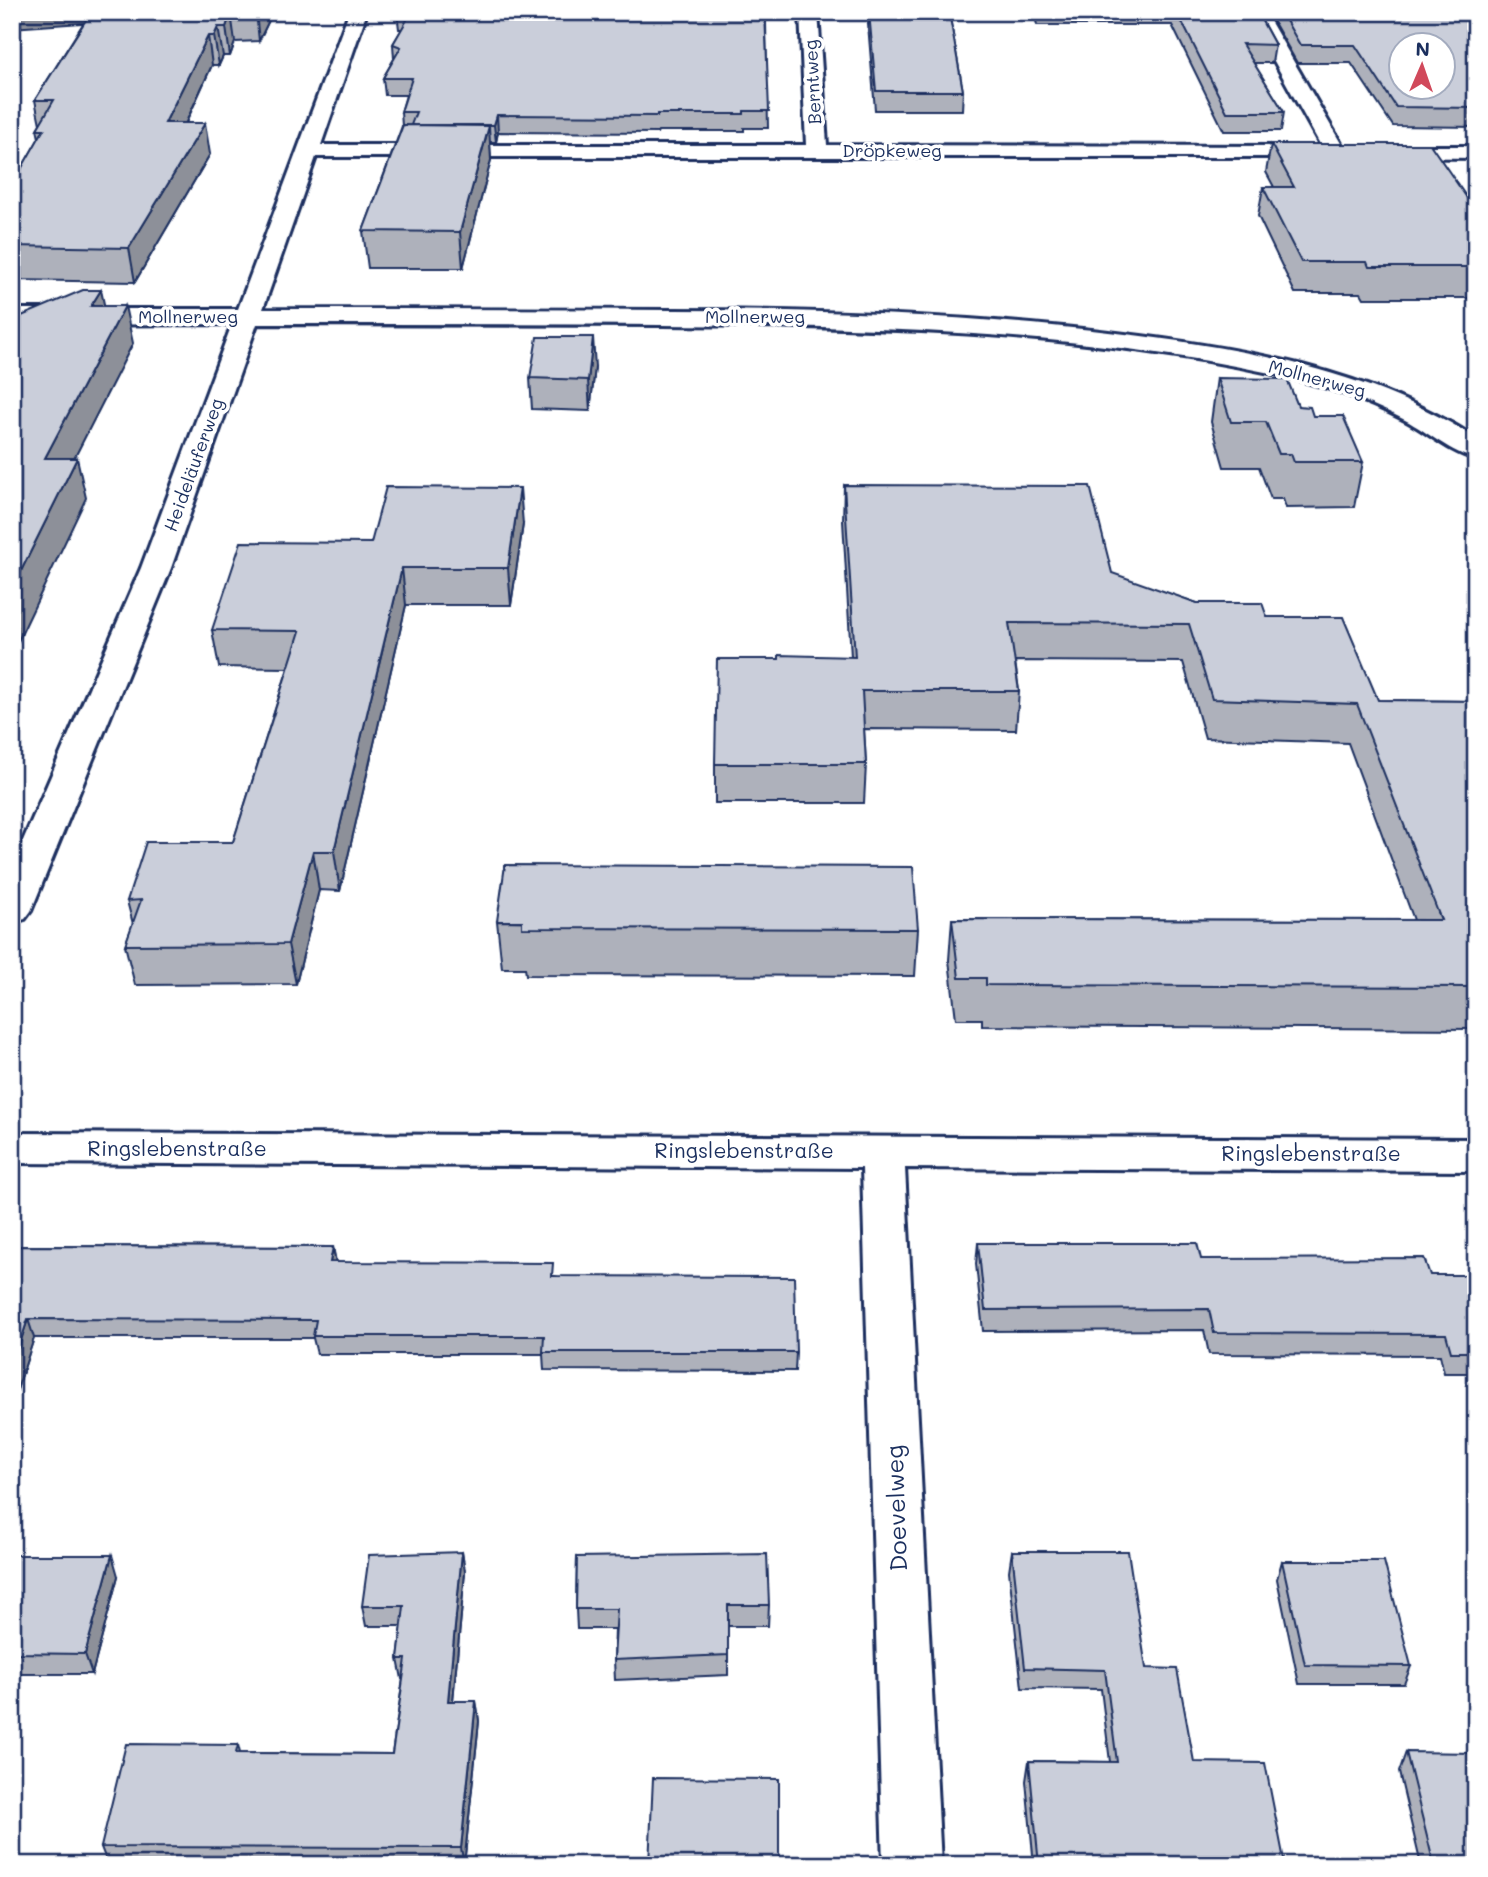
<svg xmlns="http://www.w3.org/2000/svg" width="1488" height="1877" font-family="Mali,sans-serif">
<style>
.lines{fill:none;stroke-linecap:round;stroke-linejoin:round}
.minor-casing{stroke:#1b2f5e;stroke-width:6}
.minor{fill:#fff;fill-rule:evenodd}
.wall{fill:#aeb1bb;stroke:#1b2f5e;stroke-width:2}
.shaded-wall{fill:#8d9099;stroke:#1b2f5e;stroke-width:2}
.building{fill:#caceda;stroke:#1b2f5e;stroke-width:2;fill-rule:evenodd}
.labels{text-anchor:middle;stroke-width:7;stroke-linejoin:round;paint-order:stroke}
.far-street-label{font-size:18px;fill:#1b2f5e;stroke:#fff}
.street-label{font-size:21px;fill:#1b2f5e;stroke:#fff}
.near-street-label{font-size:24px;fill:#1b2f5e;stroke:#fff}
</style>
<rect width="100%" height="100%" fill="#fff"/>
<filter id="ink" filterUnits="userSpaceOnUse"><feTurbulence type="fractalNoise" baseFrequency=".0143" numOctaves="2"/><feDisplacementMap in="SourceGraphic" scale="14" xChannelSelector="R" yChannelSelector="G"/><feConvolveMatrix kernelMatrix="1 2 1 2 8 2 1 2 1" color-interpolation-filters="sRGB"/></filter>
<g filter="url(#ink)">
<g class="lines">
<g class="minor-casing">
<g id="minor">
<path d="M349 12H367L321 145H806L800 12H818L827 145 1321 146 1247 12H1265L1346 152 1343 157H316L263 309C399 309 535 309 672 310 820 310 969 315 1117 333 1242 348 1368 369 1476 438V459C1451 453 1428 432 1405 420 1363 398 1317 383 1270 373 1071 331 865 326 662 325 527 324 392 324 257 324L171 568 31 911 25 919 12 923V866L141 568 232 324 12 325V309H238Z"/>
<polygon points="1385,146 1476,146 1476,158 1377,157 1374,152 1377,147"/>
<polygon points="12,1133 1476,1139 1476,1171 905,1168 941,1865 883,1865 862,1168 12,1163"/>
</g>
</g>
<use href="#minor" class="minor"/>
</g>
<g class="wall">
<polygon points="12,12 287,12 286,14 271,16 259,41 235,42 230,56 223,56 219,65 212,65 186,123 210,154 135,282 12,280 12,185 39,138 37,129 40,124 35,100 84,22"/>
<polygon points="867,12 949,12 963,91 962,110 875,110"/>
<polygon points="1034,12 1257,12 1275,45 1272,63 1253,63 1284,112 1281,131 1224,131 1172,25 1037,25"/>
<polygon points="1268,12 1476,12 1476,127 1393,126 1351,63 1297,63"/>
<polygon points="397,13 766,22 768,128 744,128 744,131 658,131 657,133 498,132 496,142 490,142 491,160 463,268 368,268 363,231 402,126 401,112 406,95 385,95 383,78 394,59 393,44 402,29 399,29"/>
<polygon points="1271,144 1476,211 1476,298 1364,298 1361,293 1295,293 1258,216 1263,187 1274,187 1266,172"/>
<polygon points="595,367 590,411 532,409 530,378"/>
<polygon points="1217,378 1298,406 1313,416 1363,462 1354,507 1286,508 1283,499 1271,499 1259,467 1224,467 1211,422"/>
<polygon points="844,485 1197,603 1267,617 1378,700 1476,701 1476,1029 982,1026 982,1019 956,1019 949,960 952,919 1414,920 1348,743 1205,738 1183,662 1015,661 1019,691 1016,730 864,729 866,764 864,803 715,803 715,764 779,659 851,657 843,521"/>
<polygon points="523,524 511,605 406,605 340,891 319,890 296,984 135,985 125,945 133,924 127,901 233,842 288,668 219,667 212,630 371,543"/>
<polygon points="497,921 918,929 915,976 526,975 525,968 502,968"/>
<polygon points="978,1243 1430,1275 1476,1275 1476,1373 1444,1373 1440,1355 1209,1354 1204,1330 983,1331 976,1264"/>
<polygon points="12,1246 333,1247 336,1262 555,1276 796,1352 795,1371 544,1370 543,1354 317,1354 313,1338 34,1338 12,1405"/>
<polygon points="1012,1551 1146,1668 1194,1762 1285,1865 1034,1865 1026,1781 1029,1761 1110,1762 1101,1689 1022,1688 1009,1571"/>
<polygon points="462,1552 465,1572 453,1701 476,1701 479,1721 464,1865 108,1865 101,1847 238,1745 240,1753 392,1754 403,1679 402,1679 398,1659 402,1626 366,1626 362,1606"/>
<polygon points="12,1555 118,1576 92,1674 12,1674"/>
<polygon points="577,1557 769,1605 768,1626 728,1626 728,1675 615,1680 614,1660 615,1629 577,1629 576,1609"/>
<polygon points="1282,1561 1411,1666 1404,1684 1299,1684 1277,1579"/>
<polygon points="1406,1752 1476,1865 1421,1865 1399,1772"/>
</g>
<g class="shaded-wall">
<polygon points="12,12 107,12 109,21 12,28"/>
<polygon points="256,12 287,12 286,14 271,16 259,41"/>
<polygon points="765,12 770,12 765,24"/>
<polygon points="231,13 235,42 230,56 226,27"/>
<polygon points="218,27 223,56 219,65 214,36"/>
<polygon points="208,36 212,65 171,155 165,123"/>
<polygon points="497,115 498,132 496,142 494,125"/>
<polygon points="205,123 210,154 135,282 129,248"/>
<polygon points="489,126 491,160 463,268 460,232"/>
<polygon points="101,290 109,327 91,306"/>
<polygon points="125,306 133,343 54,498 45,458"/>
<polygon points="593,337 595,367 590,411 588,380"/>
<polygon points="77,458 86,498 12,654 12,589"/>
<polygon points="520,488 523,524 511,605 508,568"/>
<polygon points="402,568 406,605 340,891 334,851"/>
<polygon points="313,851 319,890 296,984 288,944"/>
<polygon points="333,1247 336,1265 330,1262"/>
<polygon points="28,1319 34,1338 12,1405 12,1367"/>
<polygon points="462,1552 465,1572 451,1721 448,1701"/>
<polygon points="112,1555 118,1576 92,1674 85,1654"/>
<polygon points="476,1701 479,1721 464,1865 461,1848"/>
</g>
<g class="building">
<polygon points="91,12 256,12 231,13 226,27 218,27 214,36 208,36 165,123 205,123 129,248 12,246 12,185 44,129 37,129 54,100 35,100"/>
<polygon points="397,12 765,12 769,111 744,111 744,114 657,114 657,116 497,115 494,125 411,125 416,112 401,112 412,78 383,78 401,47 393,44 411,13"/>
<polygon points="869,12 949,12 963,91 876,91"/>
<polygon points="1177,12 1257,12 1275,45 1242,44 1284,112 1227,112"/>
<path d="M1281 12H1476V108L1396 107 1355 45H1300ZM1401 46H1443V88H1401Z"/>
<polygon points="403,125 489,126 460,232 363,231"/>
<polygon points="1271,144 1430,144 1476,211 1476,267 1369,267 1367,262 1301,262 1263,187 1294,187"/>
<polygon points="83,290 101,290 91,306 125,306 45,458 77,458 12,589 12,320"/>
<polygon points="537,337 593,337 588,380 530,378"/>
<polygon points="1217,378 1287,379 1298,406 1310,407 1313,416 1343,416 1363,462 1294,462 1291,454 1279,454 1266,422 1231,422"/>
<polygon points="844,485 1090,486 1112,573 1197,603 1262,603 1267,617 1343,617 1378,700 1476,701 1476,987 986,985 986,978 959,978 952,919 1441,920 1357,704 1212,699 1189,624 1009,623 1019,691 862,691 866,764 715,764 717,659 779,659 779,655 855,657"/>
<polygon points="386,487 520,488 508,568 402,568 334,851 313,851 288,944 125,945 141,900 127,901 146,842 233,842 300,631 212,630 241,542 371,543"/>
<polygon points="505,865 913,867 918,929 522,928 522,921 497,921"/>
<polygon points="978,1243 1197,1243 1201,1259 1424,1258 1430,1275 1476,1275 1476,1352 1451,1352 1446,1334 1214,1333 1209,1309 985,1310"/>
<polygon points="12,1246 333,1247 330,1262 553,1263 552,1276 794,1277 796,1352 543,1352 544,1336 313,1336 316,1320 28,1319 12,1367"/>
<polygon points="1012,1551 1128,1551 1146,1668 1177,1669 1194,1762 1265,1763 1285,1865 1039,1865 1029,1761 1117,1762 1105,1670 1025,1668"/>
<polygon points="462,1552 448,1701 476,1701 461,1848 101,1847 126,1744 238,1745 236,1753 392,1754 406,1659 398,1659 404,1606 362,1606 369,1555"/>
<polygon points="767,1554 769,1605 728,1605 728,1655 614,1660 617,1609 576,1609 577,1557"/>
<polygon points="12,1555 112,1555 85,1654 12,1653"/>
<polygon points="1282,1561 1384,1561 1411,1666 1305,1665"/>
<polygon points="1406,1752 1476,1753 1476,1865 1434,1865"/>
<polygon points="653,1778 779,1779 779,1865 649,1865"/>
</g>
</g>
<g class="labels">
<g class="far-street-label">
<text transform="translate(813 82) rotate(-93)" y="6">Berntweg</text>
<text x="892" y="157">Dröpkeweg</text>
<text x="188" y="323">Mollnerweg</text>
<text x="755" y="323">Mollnerweg</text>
<text transform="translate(1317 379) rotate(15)" y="6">Mollnerweg</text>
<text transform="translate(194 465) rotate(-70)" y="6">Heideläuferweg</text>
</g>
<g class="street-label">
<text x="177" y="1156">Ringslebenstraße</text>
<text x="744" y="1158">Ringslebenstraße</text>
<text x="1311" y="1161">Ringslebenstraße</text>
</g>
<g class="near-street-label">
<text transform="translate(897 1508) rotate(-92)" y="8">Doevelweg</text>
</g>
</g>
<rect width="1488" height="1877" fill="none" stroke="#fff" stroke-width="42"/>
<rect x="21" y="21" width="1446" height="1835" fill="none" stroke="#1b2f5e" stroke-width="2.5" filter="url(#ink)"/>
<g transform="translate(1422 66) rotate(2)"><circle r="33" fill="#ffffff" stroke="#a4acbf" stroke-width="2"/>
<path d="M0-5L12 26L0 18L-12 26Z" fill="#d1495b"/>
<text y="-10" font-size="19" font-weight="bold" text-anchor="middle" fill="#1b2f5e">N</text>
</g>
</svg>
